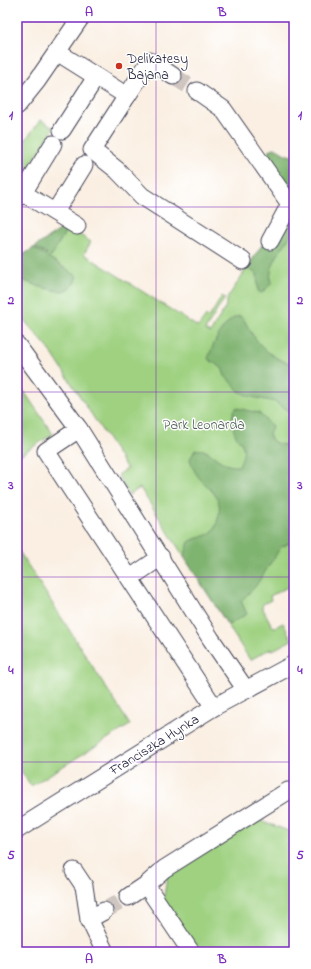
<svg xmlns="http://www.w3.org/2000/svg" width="311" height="969" font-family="'Indie Flower',sans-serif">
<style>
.green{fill:#9fd181;stroke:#607a5e}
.forest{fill:#7fb36f;stroke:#506a55}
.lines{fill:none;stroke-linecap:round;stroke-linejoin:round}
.minor-tunnel{stroke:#cfc6c1;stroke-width:17;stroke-dasharray:17 8;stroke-linecap:butt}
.minor-casing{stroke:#424154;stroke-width:19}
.minor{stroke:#fff;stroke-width:17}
.grid{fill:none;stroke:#7b2cbf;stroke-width:1;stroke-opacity:0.55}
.poi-dot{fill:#c8321e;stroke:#fff;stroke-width:1.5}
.labels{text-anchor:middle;stroke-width:3;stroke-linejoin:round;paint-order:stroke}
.poi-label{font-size:14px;fill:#22223b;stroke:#fff;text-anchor:start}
.park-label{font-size:14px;fill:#4e5f54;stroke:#fff}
.street-label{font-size:14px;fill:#22223b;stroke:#fff}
.neatline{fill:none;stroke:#7b2cbf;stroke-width:1.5}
.grid-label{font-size:13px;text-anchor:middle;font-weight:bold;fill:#7b2cbf}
</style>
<rect width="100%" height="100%" fill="#fff"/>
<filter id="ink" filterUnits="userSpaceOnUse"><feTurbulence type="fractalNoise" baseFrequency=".025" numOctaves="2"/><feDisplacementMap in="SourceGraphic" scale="8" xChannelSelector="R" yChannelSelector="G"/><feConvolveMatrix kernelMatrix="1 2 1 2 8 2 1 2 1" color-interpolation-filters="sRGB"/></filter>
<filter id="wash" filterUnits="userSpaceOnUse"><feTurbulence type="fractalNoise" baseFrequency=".012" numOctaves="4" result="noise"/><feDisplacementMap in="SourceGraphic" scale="16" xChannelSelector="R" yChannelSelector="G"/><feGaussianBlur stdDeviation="0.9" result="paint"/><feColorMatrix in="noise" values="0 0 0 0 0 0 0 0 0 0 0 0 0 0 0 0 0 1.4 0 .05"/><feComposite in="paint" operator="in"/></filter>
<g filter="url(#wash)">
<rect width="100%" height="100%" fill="#faefe2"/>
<g class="green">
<polygon points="41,120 54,128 28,169 17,175 17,150"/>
<polygon points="294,209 294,584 270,596 271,600 263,604 262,607 272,626 275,627 283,623 292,640 273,650 270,649 250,660 140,488 129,495 118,475 127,469 49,349 17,312 17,259 66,226 91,242 84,254 198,327 206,316 208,317 210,316 222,296 225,298 205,330 210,333 225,308 228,297 264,242"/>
<polygon points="17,381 53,434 17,457"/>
<polygon points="17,548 130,725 31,786 17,765"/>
<polygon points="251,817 294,833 294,952 196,952 163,902 168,871"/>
</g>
<g class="forest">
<polygon points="275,148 287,155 294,156 294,190 289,191 265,157 271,149"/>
<path d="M288 224C294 236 285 243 279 253 273 262 269 273 271 284L262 293 258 291 257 274 247 268 264 242Z"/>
<polygon points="66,226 68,227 51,257 35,247"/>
<path d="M34 248 77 276C76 279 74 285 72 287 62 298 28 282 17 278V259Z"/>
<path d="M240 316C245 319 246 324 249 329 259 346 274 361 294 364V414L275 402 248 396 239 391 225 376 222 368 208 359C212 346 225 317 240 316Z"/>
<path d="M236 408 259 413 272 426 269 434C271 444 281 445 290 445L294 448V541L281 547 255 587 241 601 247 614 228 625 184 557 189 542C196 537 206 537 212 532 216 528 217 523 218 518 223 499 214 493 202 481 196 475 192 467 190 459L195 450C211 446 218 468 239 466 241 460 245 453 243 447 242 443 238 439 236 436 232 427 230 415 236 408Z"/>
</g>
</g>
<g filter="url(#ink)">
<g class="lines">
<g class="minor-tunnel">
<polyline points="173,76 197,91"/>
<polyline points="104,911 128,897"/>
</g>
<g class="minor-casing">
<g id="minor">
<polyline points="57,52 127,96 150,61 173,76"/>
<polyline points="197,91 223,109 290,204 270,241"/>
<polyline points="127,96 92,150 117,170 142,196 243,261"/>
<polyline points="17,106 37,81 81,17"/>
<polyline points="62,130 96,77"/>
<polyline points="23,193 77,226"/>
<polyline points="17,198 23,193 53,144"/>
<polyline points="55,212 84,165"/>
<polyline points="17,345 79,429 211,639 246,690"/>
<polyline points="79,429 46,451 214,707"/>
<polyline points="130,578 161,557"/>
<polyline points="17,830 214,707 294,664"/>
<polyline points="74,871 84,886 89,919 105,952"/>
<polyline points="128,897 146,885"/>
<polyline points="89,919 104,911"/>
<polyline points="191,952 146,885 164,869 288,791"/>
</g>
</g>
<use href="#minor" class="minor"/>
</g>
</g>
<path class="grid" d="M156 17V952M17 207H294M17 392H294M17 577H294M17 762H294"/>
<circle class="poi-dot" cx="119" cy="66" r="4"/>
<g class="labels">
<g class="poi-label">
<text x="127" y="63">Delikatesy<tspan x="127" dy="16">Bajana</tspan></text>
</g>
<g class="park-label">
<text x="204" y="429">Park Leonarda</text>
</g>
<g class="street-label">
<text transform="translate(154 744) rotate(-32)" y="5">Franciszka Hynka</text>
</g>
</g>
<rect width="311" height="969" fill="none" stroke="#fff" stroke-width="44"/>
<rect x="22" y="22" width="267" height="925" class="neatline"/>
<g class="grid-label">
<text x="89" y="16">A</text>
<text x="222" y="16">B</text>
<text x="11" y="119">1</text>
<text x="300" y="119">1</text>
<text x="11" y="304">2</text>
<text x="300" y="304">2</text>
<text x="11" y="489">3</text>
<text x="300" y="489">3</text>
<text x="11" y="674">4</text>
<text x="300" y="674">4</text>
<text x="11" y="859">5</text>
<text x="300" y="859">5</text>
<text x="89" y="963">A</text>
<text x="222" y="963">B</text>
</g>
</svg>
